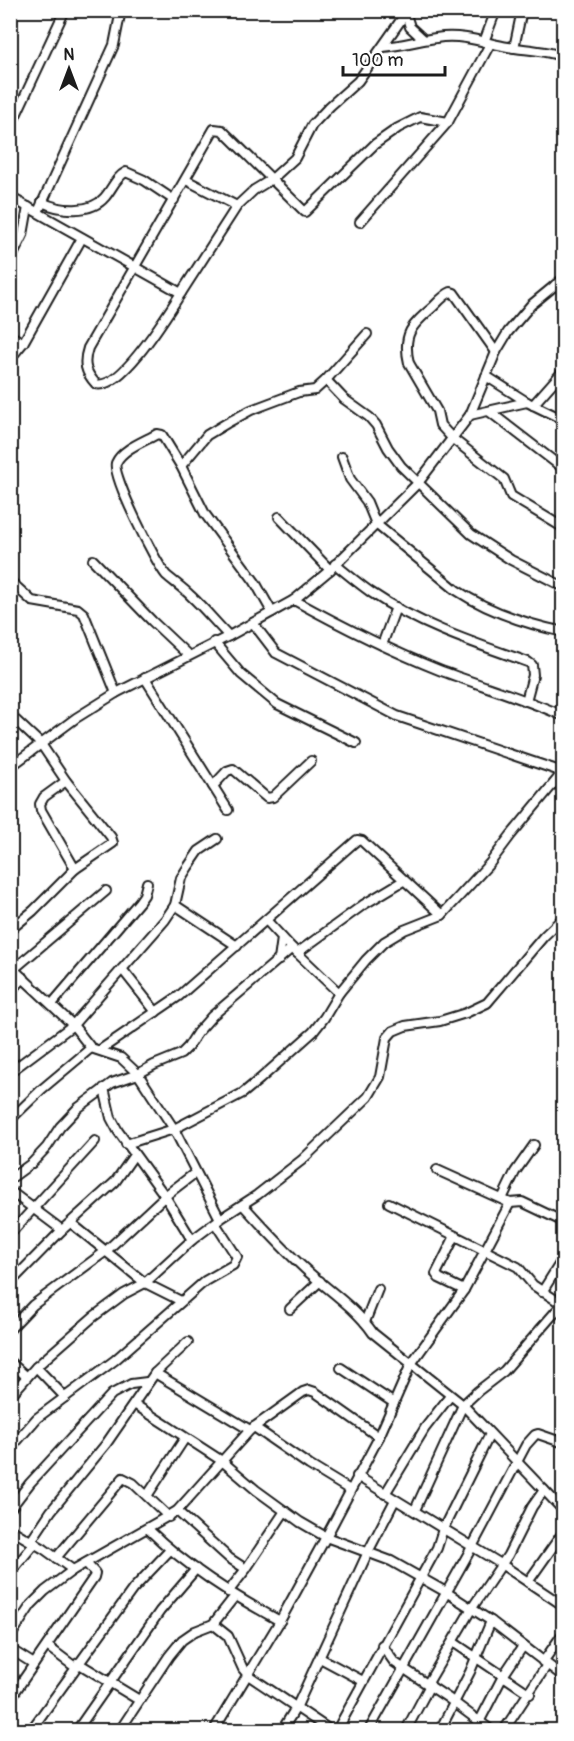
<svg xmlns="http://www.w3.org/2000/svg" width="574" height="1741" font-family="Pangolin,sans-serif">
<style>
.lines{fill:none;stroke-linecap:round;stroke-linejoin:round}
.street-casing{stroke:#1c1c1c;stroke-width:12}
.street{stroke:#fff;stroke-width:8}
</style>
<rect width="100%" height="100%" fill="#fff"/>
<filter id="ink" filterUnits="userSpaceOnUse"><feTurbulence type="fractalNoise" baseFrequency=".0167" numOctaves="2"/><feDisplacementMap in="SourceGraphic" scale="12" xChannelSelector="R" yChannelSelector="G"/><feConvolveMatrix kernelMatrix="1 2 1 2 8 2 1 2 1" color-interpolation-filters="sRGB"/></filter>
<g filter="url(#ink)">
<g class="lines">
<g class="street-casing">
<g id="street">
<polyline points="406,14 410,27 423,39"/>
<polyline points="484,42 496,10"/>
<path d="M383 47C403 46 422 39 443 37 465 35 486 43 508 47 526 50 547 50 564 57"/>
<polyline points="514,48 522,10"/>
<polyline points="10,128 65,10"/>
<polyline points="186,180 237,206"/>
<polyline points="10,197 181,293 237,206 254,190 272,179 295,158 312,125 330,106 358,81 408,10"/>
<path d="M42 202C60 211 91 214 105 197 112 189 116 177 126 172L144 180 174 200"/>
<polyline points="38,212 114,45 121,10"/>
<polyline points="360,222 448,122 490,44"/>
<polyline points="10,261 23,235 28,207"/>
<polyline points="555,285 564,291"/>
<path d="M181 293C168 313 121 391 96 384 85 372 83 363 88 348L214 129 222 130 305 212 375 144 398 128 420 117 448 122"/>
<polyline points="10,335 23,343 82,238"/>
<path d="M496 352 454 293 451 292C444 295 439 301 433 307 412 325 402 334 409 363L437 411 440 425 453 439 504 479 511 496 564 528"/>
<polyline points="10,359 23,343"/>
<polyline points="486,376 527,402 564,420"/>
<polyline points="326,380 344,399 369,417 376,425 388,448 401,466 471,534 511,560 564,587"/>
<polyline points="533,405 564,370"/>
<polyline points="490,412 564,469"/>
<polyline points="470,415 527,402"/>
<path d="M342 457 350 479 367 502 376 524 456 590C488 611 526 624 564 632"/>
<polyline points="181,466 207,435 227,423 251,410 299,392 315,390 326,380 367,334"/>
<polyline points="279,517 330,570"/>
<polyline points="93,560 152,621 188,655"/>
<path d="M335 564C347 574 359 584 372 593 419 625 474 643 528 662L532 665 533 675 526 701"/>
<polyline points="10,581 32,601 78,609 84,614 116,693"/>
<path d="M294 600C341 626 389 650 439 670 479 685 520 697 559 714"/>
<path d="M229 636C216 623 204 608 191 596 183 588 174 582 166 575 156 563 111 475 116 463 122 449 145 441 157 434L162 435 181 466 205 514 255 582 272 612"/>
<polyline points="214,642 241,674 277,704 356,743"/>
<polyline points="382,645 396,607"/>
<polyline points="145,678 228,810"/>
<polyline points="10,715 41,744 66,781 111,837 113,843 75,869 33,911 10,930"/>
<polyline points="10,767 76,718 116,693 229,636 294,600 330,570 418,483 470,415 496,352 508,332 531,305 564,278"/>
<polyline points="66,781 44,797 40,804 41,810 75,869"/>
<polyline points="213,786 227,771 233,769 267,798 273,797 311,761"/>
<polyline points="175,905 237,946"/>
<polyline points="266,920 292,948 339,993"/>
<polyline points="297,953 363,905 403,881"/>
<polyline points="279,960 282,938"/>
<polyline points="10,966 73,1025 91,1048 121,1058 138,1074 174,1129 220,1219"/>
<polyline points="14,969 106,891"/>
<polyline points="122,969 156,1012"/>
<polyline points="10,991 24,978"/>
<polyline points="52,1004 139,902 144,895 147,883"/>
<polyline points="100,1050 179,996 357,840 362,841 442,915"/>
<polyline points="10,1072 73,1025 165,920 175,905 181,878 188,867 199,851 217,839"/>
<polyline points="104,1088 111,1118 118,1131 165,1196 192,1240"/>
<polyline points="10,1120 42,1089 91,1048"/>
<polyline points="126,1144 174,1129 243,1093 260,1079 313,1032 324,1018 339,993 366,960 384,942 404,930 442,915 490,863 511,835 559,777 559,773 557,770 397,716 276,653 253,623"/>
<polyline points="437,1170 510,1203 522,1202 564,1222"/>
<polyline points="10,1179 32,1163 47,1147 60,1127 78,1108 112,1083 138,1074 154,1065 181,1054 188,1047 197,1033 212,1016 292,948"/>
<polyline points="10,1191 62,1230"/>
<polyline points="502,1199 515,1172 534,1145"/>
<polyline points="389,1203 518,1267 533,1285 562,1304"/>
<path d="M243 1205C263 1227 283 1249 305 1269 328 1290 355 1307 373 1333L463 1405 564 1511"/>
<polyline points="71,1223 145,1283 181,1301"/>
<polyline points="10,1234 95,1141"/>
<polyline points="455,1236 436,1274 439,1278 464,1290"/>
<polyline points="10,1283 62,1230 115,1182 134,1155"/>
<polyline points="542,1292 564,1257"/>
<polyline points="290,1309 320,1281"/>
<polyline points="365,1322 378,1289"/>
<polyline points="10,1329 33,1305 106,1251 165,1196 195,1173"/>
<polyline points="10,1362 27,1377"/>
<polyline points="36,1367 65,1397"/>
<polyline points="341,1368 394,1403"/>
<polyline points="155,1373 188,1342"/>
<polyline points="10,1396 36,1367 93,1317 124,1294 145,1283 192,1240 220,1219 257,1195 302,1160 368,1097 380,1077 387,1038 393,1031 405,1026 440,1021 466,1013 487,1003 544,936 564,917"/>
<polyline points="134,1404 222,1461 256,1490 300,1522 326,1537 391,1561 446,1592 491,1621 564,1677"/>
<polyline points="254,1427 309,1465 350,1490"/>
<polyline points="10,1449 37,1418 115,1360 205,1281 233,1265 237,1257 215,1223"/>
<polyline points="357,1476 501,1564 564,1606"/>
<polyline points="385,1494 425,1428 450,1396"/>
<polyline points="147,1496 185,1438"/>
<polyline points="10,1509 30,1483 112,1394 131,1384 147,1382"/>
<polyline points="415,1510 463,1405 478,1391 504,1371 564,1302"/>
<polyline points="177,1511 229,1558 246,1569 228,1592"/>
<polyline points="10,1529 44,1549 73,1570"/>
<path d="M148 1529C187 1567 232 1595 280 1621"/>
<polyline points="31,1541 51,1511 106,1444 155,1373 250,1430"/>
<polyline points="56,1558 123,1478 133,1483 169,1517"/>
<polyline points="246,1569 285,1511"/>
<polyline points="10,1573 35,1543"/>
<polyline points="528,1582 564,1531"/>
<polyline points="213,1624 228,1636 243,1669 248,1675 330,1730"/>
<polyline points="10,1637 31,1605 45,1591 73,1570 177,1511 250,1430 303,1392 309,1390 315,1392 379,1437"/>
<polyline points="453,1642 530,1694"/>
<polyline points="382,1645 394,1662 448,1698 491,1730"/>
<polyline points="47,1646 75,1667"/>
<polyline points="10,1649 34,1664"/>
<polyline points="320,1658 363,1681"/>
<polyline points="543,1662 564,1632"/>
<polyline points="78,1663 139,1700"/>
<polyline points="428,1683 472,1608 508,1555 532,1507 544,1490"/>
<polyline points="10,1699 94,1577 95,1573 86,1563"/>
<polyline points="31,1730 133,1589 170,1550"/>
<polyline points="77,1730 160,1611 196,1569"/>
<polyline points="120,1730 169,1656 182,1640 195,1631 213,1624 235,1596"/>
<polyline points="214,1730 280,1621 326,1537 379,1437 411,1364 464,1290 510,1203"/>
<polyline points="282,1730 297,1706 368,1552 395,1500"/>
<polyline points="337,1730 437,1548 443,1529 490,1434"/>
<polyline points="369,1730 472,1547 526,1445 535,1435 538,1434 564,1443"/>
<polyline points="406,1730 430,1685"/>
<polyline points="440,1730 470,1672 491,1621"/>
<polyline points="475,1730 503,1676 523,1646"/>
<polyline points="504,1730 547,1665"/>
</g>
</g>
<use href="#street" class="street"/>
</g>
</g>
<rect width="574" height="1741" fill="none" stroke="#fff" stroke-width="36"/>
<rect x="18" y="18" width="538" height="1705" fill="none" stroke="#1c1c1c" stroke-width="2" filter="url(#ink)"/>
<g transform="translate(69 69)" stroke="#ffffff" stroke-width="4.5" paint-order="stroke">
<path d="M0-4.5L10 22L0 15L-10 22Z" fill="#1c1c1c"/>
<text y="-9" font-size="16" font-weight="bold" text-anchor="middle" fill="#1c1c1c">N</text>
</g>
<path d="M343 66v9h102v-9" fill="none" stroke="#1c1c1c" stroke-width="3"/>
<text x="352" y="66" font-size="18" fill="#1c1c1c" stroke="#ffffff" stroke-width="4.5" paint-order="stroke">100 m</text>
</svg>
